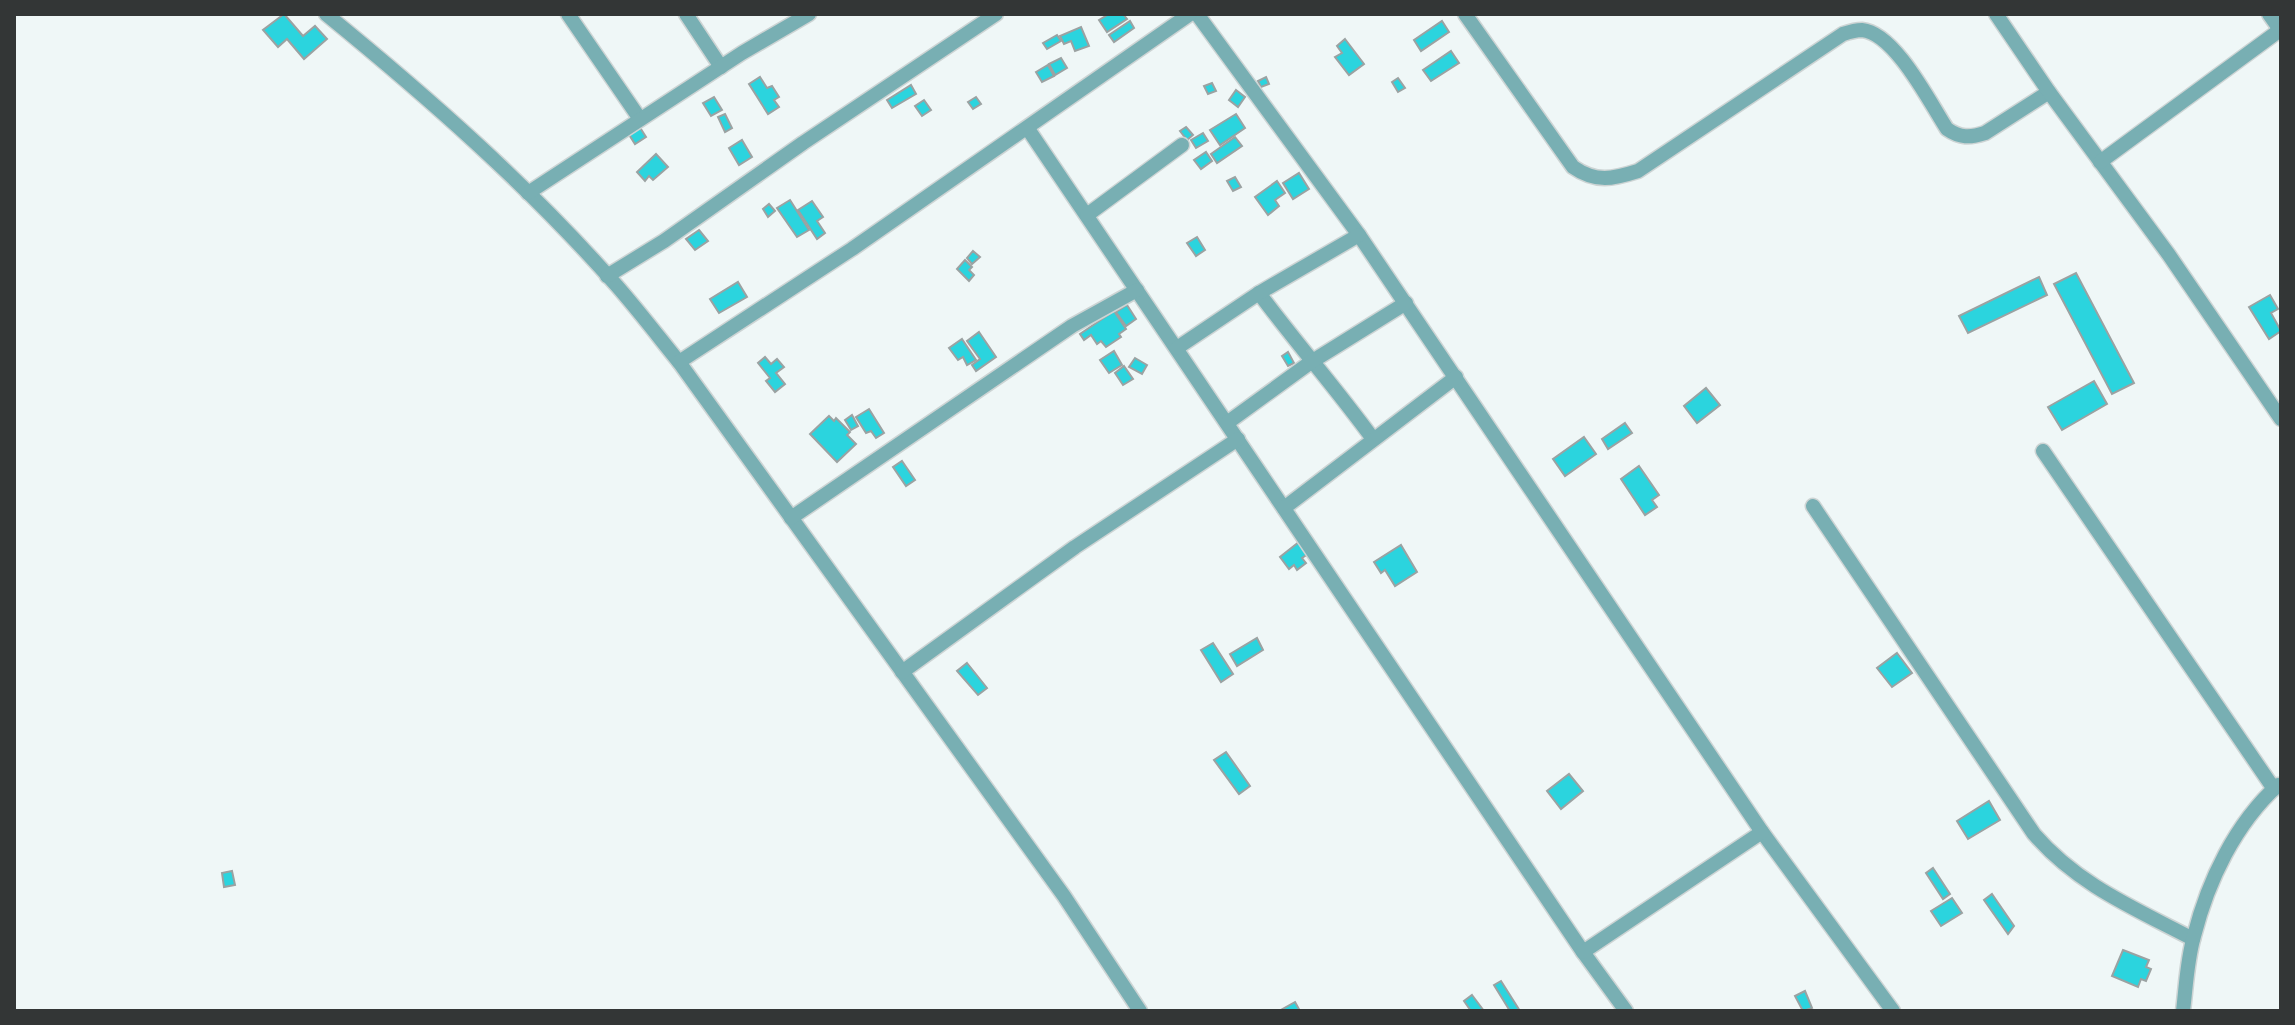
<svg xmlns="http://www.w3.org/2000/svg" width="2295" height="1025" font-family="'Roboto Serif',serif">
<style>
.building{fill:#2bd4de;stroke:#9ba2a2;stroke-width:2}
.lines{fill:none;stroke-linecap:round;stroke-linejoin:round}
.street-casing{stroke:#cdd4d4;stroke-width:17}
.street{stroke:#78afb3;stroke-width:14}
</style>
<rect width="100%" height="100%" fill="#eff7f7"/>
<g class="building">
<polygon points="284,14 303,36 315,26 327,39 304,59 287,39 278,47 263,30"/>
<polygon points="1109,14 1123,14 1127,19 1107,32 1099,20"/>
<polygon points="1130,21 1134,28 1114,42 1109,35"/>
<polygon points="1442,21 1449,32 1421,51 1414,40"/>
<polygon points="1081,27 1089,46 1075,51 1071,41 1064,44 1060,36"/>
<polygon points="1057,35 1061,41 1047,49 1043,43"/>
<polygon points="1345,39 1364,64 1349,75 1335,57 1342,53 1337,46"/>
<polygon points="1451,51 1459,63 1431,81 1423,70"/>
<polygon points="1061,58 1067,68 1055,75 1049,64"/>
<polygon points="1048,65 1054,76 1042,82 1036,72"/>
<polygon points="760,77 767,88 772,86 779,97 774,100 779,107 768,114 749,84"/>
<polygon points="1266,77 1269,84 1261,87 1258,81"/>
<polygon points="1398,78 1405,88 1398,92 1392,82"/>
<polygon points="1212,83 1216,91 1208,94 1204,86"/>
<polygon points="911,85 916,94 892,108 887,100"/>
<polygon points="1236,90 1245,97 1238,107 1229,100"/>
<polygon points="714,97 722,110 711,116 703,103"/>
<polygon points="976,97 981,104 973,109 968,102"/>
<polygon points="924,100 931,110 922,116 915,106"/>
<polygon points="725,114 732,128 725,132 718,117"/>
<polygon points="1236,114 1245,128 1220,145 1210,130"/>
<polygon points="639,126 646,137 635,144 628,133"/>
<polygon points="1186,127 1193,135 1187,140 1180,131"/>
<polygon points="1203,133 1208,141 1196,148 1191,140"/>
<polygon points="1235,137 1242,146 1217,163 1211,154"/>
<polygon points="742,140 752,157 739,165 729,148"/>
<polygon points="1206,152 1212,161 1201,169 1194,160"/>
<polygon points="656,154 668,167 653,180 649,176 645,181 637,172"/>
<polygon points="1299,173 1309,189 1293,199 1283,183"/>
<polygon points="1235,177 1241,187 1233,191 1227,181"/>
<polygon points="1277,181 1285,193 1275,200 1279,206 1268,215 1255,197"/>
<polygon points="790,200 809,230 797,237 777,208"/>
<polygon points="812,201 823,217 817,221 825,233 817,239 798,210"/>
<polygon points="769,204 775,211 768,217 763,209"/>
<polygon points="699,230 708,241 695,250 686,239"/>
<polygon points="1197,237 1205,250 1196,256 1187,243"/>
<polygon points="973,251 980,257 972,264 967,258"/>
<polygon points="965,260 972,267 969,270 974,275 969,281 957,269"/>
<polygon points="2076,273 2134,383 2112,394 2054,284"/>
<polygon points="2039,277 2047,295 1968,333 1959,316"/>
<polygon points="738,282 747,297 719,313 710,299"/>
<polygon points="2270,295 2278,309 2271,313 2281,331 2269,339 2249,307"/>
<polygon points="1127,305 1136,319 1126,326 1116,312"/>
<polygon points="1114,311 1126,329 1119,334 1121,337 1106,347 1101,341 1097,344 1091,335 1084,340 1080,334"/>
<polygon points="979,332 996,357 976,371 972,365 980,359 967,341"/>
<polygon points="962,339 976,360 967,365 963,357 958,360 949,348"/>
<polygon points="1114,351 1122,365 1109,373 1100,360"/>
<polygon points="1288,352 1294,363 1288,366 1282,356"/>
<polygon points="765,357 771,364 777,359 784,367 776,373 785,384 775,392 766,381 770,378 758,363"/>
<polygon points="1135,358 1147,365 1142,374 1129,367"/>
<polygon points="1124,366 1133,379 1123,385 1115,373"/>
<polygon points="2094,381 2107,404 2062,430 2048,407"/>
<polygon points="1706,388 1720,405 1697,423 1684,406"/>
<polygon points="869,409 884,433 876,438 871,431 866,433 856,417"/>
<polygon points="852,415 858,426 851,430 845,420"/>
<polygon points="829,416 834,421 836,418 850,432 847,435 856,444 837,462 810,434"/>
<polygon points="1625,423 1632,433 1608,449 1602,439"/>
<polygon points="1584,437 1596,454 1565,476 1553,459"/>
<polygon points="902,461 915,480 906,486 893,467"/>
<polygon points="1639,466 1659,495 1652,500 1657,507 1645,515 1621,479"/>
<polygon points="1299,542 1308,554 1302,558 1306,563 1297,570 1294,565 1289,569 1280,557"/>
<polygon points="1401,545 1417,572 1395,586 1385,570 1381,573 1374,562"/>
<polygon points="1257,638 1263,650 1237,666 1230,654"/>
<polygon points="1213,643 1233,674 1221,682 1201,650"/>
<polygon points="1897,653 1912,673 1892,687 1877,668"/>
<polygon points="967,663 987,688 978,695 957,671"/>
<polygon points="1226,752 1250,786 1239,794 1214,760"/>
<polygon points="1569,774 1583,791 1561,809 1547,791"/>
<polygon points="1989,801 2000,820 1968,839 1957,821"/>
<polygon points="1933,868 1950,894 1943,899 1926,873"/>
<polygon points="232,871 235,885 224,887 222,873"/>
<polygon points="1992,894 2014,926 2008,934 1984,900"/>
<polygon points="1952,898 1962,913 1941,926 1931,911"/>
<polygon points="2123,950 2149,960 2146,967 2151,969 2146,981 2141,979 2138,987 2112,976"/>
<polygon points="1501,981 1520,1011 1510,1011 1494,985"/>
<polygon points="1805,991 1812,1008 1803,1011 1795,996"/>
<polygon points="1472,995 1484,1011 1471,1011 1464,1001"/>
<polygon points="1295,1002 1300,1011 1279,1011"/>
</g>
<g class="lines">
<g class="street-casing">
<g id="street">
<path d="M326 14C429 98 529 186 617 286 638 310 658 336 679 362L1064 896 1140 1011"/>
<polyline points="568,14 640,119"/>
<polyline points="686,14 721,67"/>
<polyline points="1197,14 1359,235 1762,832 1893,1011"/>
<path d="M1465 14 1573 167C1596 183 1613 179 1638 171L1843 34C1849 32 1856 30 1862 30 1895 33 1930 103 1947 129 1960 138 1970 138 1985 133L2049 92"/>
<polyline points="1996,14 2049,92 2169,255 2281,419"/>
<polyline points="2269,14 2281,31"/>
<polyline points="1028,129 1583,952 1626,1011"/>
<polyline points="2100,162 2280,30"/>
<polyline points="528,193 742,53 809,14"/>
<polyline points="1087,215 1182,145"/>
<polyline points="607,276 664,241 803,143 996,14"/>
<path d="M1259 293C1296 343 1336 388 1373 439"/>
<polyline points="1177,348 1259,293 1359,235"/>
<polyline points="679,362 852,249 1190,14"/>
<polyline points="1227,423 1311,362 1406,303"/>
<polyline points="2043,451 2274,789"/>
<path d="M1813 506 2034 834C2078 885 2134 908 2193 939"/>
<polyline points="1284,508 1456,377"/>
<polyline points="791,518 1072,326 1137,290"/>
<polyline points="902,672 1075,547 1238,439"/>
<polyline points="1583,952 1762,832"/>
<path d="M2183 1011C2186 987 2187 960 2194 936 2208 881 2235 824 2278 785"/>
</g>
</g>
<use href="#street" class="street"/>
</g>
<rect width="2295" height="1025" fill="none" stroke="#333636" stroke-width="32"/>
</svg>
